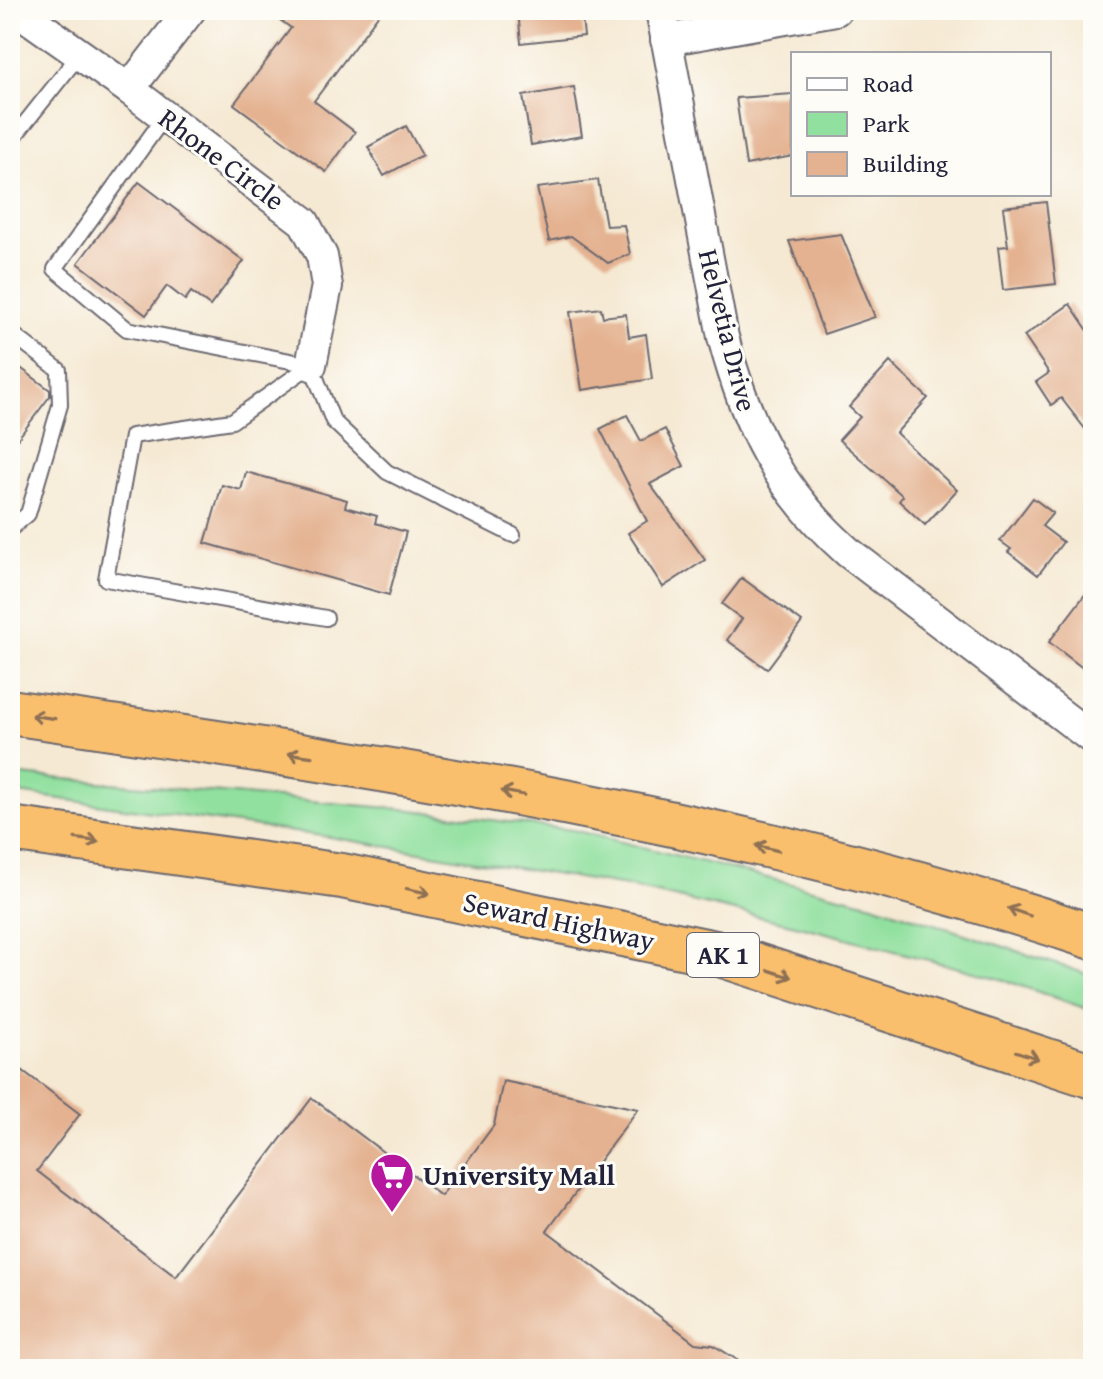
<svg xmlns="http://www.w3.org/2000/svg" width="1103" height="1379" font-family="'Gentium Book Plus',serif">
<style>
.green{fill:#91e09f;stroke:#5a816d;stroke-width:2}
.building{fill:#e4b291}
.lines{fill:none;stroke-linecap:round;stroke-linejoin:round}
.lane-casing{stroke:#6c6870;stroke-width:18}
.street-casing{stroke:#6c6870;stroke-width:34}
.highway-casing{stroke:#6c6870;stroke-width:48}
.lane{stroke:#fff;stroke-width:14}
.street{stroke:#fff;stroke-width:30}
.highway{stroke:#f9bf6d;stroke-width:44}
.oneway{stroke:#8e7054}
.labels{text-anchor:middle;stroke-width:6;stroke-linejoin:round;paint-order:stroke}
.shield{fill:#fdfcf7;stroke:#646373;stroke-width:2}
.shield-label{font-size:26px;font-weight:bold;fill:#22223b}
.street-label{font-size:28px;fill:#22223b;stroke:#fdfcf7}
.poi-label{font-size:28px;font-weight:bold;fill:#22223b;stroke:#fdfcf7;text-anchor:start}
</style>
<rect width="100%" height="100%" fill="#fdfcf7"/>
<filter id="ink" filterUnits="userSpaceOnUse"><feTurbulence type="fractalNoise" baseFrequency=".0125" numOctaves="2"/><feDisplacementMap in="SourceGraphic" scale="16" xChannelSelector="R" yChannelSelector="G"/><feConvolveMatrix kernelMatrix="1 2 1 2 8 2 1 2 1" color-interpolation-filters="sRGB"/></filter>
<filter id="wash" filterUnits="userSpaceOnUse"><feTurbulence type="fractalNoise" baseFrequency=".006" numOctaves="4" result="noise"/><feDisplacementMap in="SourceGraphic" scale="32" xChannelSelector="R" yChannelSelector="G"/><feGaussianBlur stdDeviation="1.8" result="paint"/><feColorMatrix in="noise" values="0 0 0 0 0 0 0 0 0 0 0 0 0 0 0 0 0 1.4 0 .05"/><feComposite in="paint" operator="in"/></filter>
<g filter="url(#wash)">
<rect width="100%" height="100%" fill="#f5e9d3"/>
<polygon class="green" points="10,774 412,810 573,830 873,904 1093,976 1093,1011 1004,980 804,927 626,886 329,837 10,792"/>
<g id="blocks">
<g class="building">
<polygon points="266,10 382,10 314,101 355,132 326,172 234,104 291,28"/>
<polygon points="518,10 581,10 584,36 521,43"/>
<polygon points="574,87 582,136 531,145 523,96"/>
<polygon points="793,94 793,156 746,165 736,98"/>
<polygon points="406,126 422,155 384,176 368,147"/>
<polygon points="598,180 606,226 624,225 630,254 608,263 571,236 549,241 537,188"/>
<polygon points="139,182 244,261 210,306 191,292 185,300 167,286 146,315 78,263"/>
<polygon points="1046,202 1056,284 1003,290 998,247 1008,246 1003,207"/>
<polygon points="841,234 875,317 824,334 789,241"/>
<polygon points="1070,304 1093,338 1093,439 1061,398 1051,405 1036,382 1049,373 1024,336"/>
<polygon points="601,308 603,317 626,314 629,337 646,334 652,379 582,390 570,312"/>
<polygon points="10,360 50,390 50,396 10,449"/>
<polygon points="890,362 928,398 896,433 957,490 925,525 899,501 903,496 839,440 860,417 849,407"/>
<polygon points="627,415 641,441 665,429 684,466 650,484 705,560 663,587 628,533 647,521 600,429"/>
<polygon points="246,472 347,500 345,507 377,516 375,523 406,532 389,595 205,543 222,485 241,490"/>
<polygon points="1033,498 1053,513 1042,526 1063,542 1038,575 1008,552 1011,549 1000,541"/>
<polygon points="742,578 802,622 767,669 727,640 742,619 722,604"/>
<polygon points="1093,584 1093,676 1049,642"/>
<polygon points="10,1061 80,1114 37,1171 176,1277 312,1098 441,1196 494,1125 503,1081 638,1109 547,1231 695,1343 713,1345 752,1369 10,1369"/>
</g>
</g>
</g>
<g filter="url(#ink)">
<use href="#blocks" fill-opacity="0" stroke="#6c6870" stroke-width="2"/>
<g class="lines">
<g class="lane-casing">
<g id="lane">
<polyline points="165,116 55,269 127,329 311,365"/>
<polyline points="10,142 80,54"/>
<polyline points="10,332 59,370 60,405 28,514 10,529"/>
<polyline points="311,365 232,421 132,436 106,579 326,618"/>
<polyline points="311,365 333,421 387,472 513,535"/>
</g>
</g>
<g class="street-casing">
<g id="street">
<polyline points="17,10 129,89 304,222 322,256 327,286 311,365"/>
<path d="M661 10 723 337C747 427 778 490 848 552L1093 739"/>
<polyline points="666,40 836,10"/>
<polyline points="129,89 190,10"/>
</g>
</g>
<g class="highway-casing">
<g id="highway">
<path d="M10 712C374 766 743 819 1093 937"/>
<polyline points="10,829 342,876 720,954 1093,1076"/>
</g>
</g>
<use href="#lane" class="lane"/>
<use href="#street" class="street"/>
<use href="#highway" class="highway"/>
</g>
<defs><path id="oneway-shaft" d="M-6 0H5M1.5-3L5.5 0L1.5 3" fill="none" stroke-width="1.6" stroke-linecap="round" stroke-linejoin="round" transform="scale(2)"/></defs>
<g class="oneway">
<use href="#oneway-shaft" transform="translate(43 717) rotate(-172)"/>
<use href="#oneway-shaft" transform="translate(300 755) rotate(-172)"/>
<use href="#oneway-shaft" transform="translate(513 793) rotate(-169)"/>
<use href="#oneway-shaft" transform="translate(87 840) rotate(8)"/>
<use href="#oneway-shaft" transform="translate(767 848) rotate(-166)"/>
<use href="#oneway-shaft" transform="translate(418 891) rotate(12)"/>
<use href="#oneway-shaft" transform="translate(1019 912) rotate(-161)"/>
<use href="#oneway-shaft" transform="translate(780 974) rotate(18)"/>
<use href="#oneway-shaft" transform="translate(1027 1055) rotate(18)"/>
</g>
</g>
<defs>
<g id="supermarket-pin" transform="scale(2.3)"><path d="M0 17L-7.5 6A9.5 9.5 0 1 1 7.5 6Z" fill="#b5179e" stroke="#fdfcf7"/><path d="M-6-5.5h2.5l.6 2H6L4.5 2H-2.5L-4.4-4H-6ZM-1.5 3.2a1.3 1.3 0 1 0 .1 0ZM3 3.2a1.3 1.3 0 1 0 .1 0Z" fill="#fff"/></g>
</defs>
<g fill-rule="evenodd">
<use href="#supermarket-pin" x="392" y="1175"/>
</g>
<g class="labels">
<rect class="shield" x="687" y="933" width="72" height="44" rx="6"/>
<g class="shield-label">
<text x="723" y="964">AK 1</text>
</g>
<g class="street-label">
<text transform="translate(222 159) rotate(37)" y="10">Rhone Circle</text>
<text transform="translate(728 330) rotate(76)" y="10">Helvetia Drive</text>
<text transform="translate(559 921) rotate(12)" y="10">Seward Highway</text>
</g>
<g class="poi-label">
<text x="423" y="1185">University Mall</text>
</g>
</g>
<rect width="1103" height="1379" fill="none" stroke="#fdfcf7" stroke-width="40"/>
<rect x="791" y="52" width="260" height="144" fill="#fdfcf7" stroke="#a5a5ac" stroke-width="2"/>
<rect x="807" y="78" width="40" height="12" fill="#ffffff" stroke="#a5a5ac" stroke-width="2"/>
<text x="863" y="92" font-size="24" fill="#22223b">Road</text>
<rect x="807" y="112" width="40" height="24" fill="#91e09f" stroke="#a5a5ac" stroke-width="2"/>
<text x="863" y="132" font-size="24" fill="#22223b">Park</text>
<rect x="807" y="152" width="40" height="24" fill="#e4b291" stroke="#a5a5ac" stroke-width="2"/>
<text x="863" y="172" font-size="24" fill="#22223b">Building</text>
</svg>
